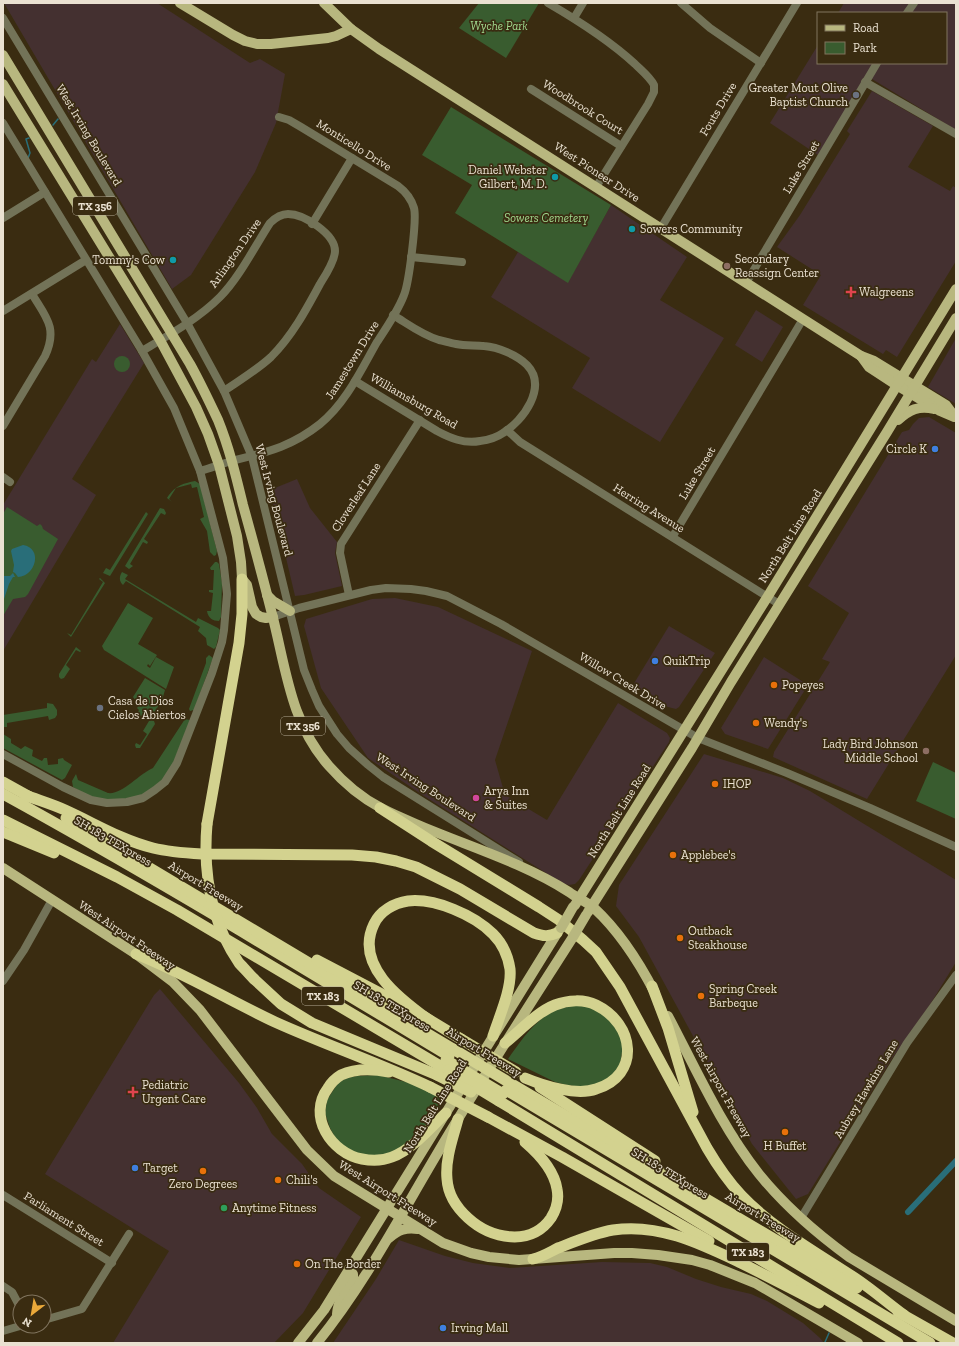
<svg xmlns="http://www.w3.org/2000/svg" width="959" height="1346" font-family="'Zilla Slab',serif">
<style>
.commercial{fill:#443030}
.green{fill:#395c2f}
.water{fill:#296e79}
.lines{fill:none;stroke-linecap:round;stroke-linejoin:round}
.stream{stroke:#296e79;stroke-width:1.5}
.canal{stroke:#296e79;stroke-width:6}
.minor{stroke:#737358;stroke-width:8}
.major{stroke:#b8b77f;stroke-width:10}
.highway{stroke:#d3d28f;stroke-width:11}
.major-bridge{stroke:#b8b77f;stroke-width:10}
.highway-bridge{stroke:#d3d28f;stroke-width:11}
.worship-dot{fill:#6b7280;stroke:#3a2c11;stroke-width:1.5}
.culture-dot{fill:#0f9aa8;stroke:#3a2c11;stroke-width:1.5}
.education-dot{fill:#8d6e63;stroke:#3a2c11;stroke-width:1.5}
.health-dot{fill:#e0444e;stroke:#3a2c11;stroke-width:1.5}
.shop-dot{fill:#3f7fe0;stroke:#3a2c11;stroke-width:1.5}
.food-dot{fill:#e8710a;stroke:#3a2c11;stroke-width:1.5}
.hotel-dot{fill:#d1479c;stroke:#3a2c11;stroke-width:1.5}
.leisure-dot{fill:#2e9e5b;stroke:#3a2c11;stroke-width:1.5}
.labels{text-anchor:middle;stroke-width:3.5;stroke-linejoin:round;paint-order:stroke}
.shield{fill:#3a2c11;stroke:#b5ab97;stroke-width:1}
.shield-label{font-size:11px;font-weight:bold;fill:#eae1d1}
.park-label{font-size:12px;font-style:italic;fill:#a1da8f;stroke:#3a2c11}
.poi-label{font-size:12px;fill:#eae1d1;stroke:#3a2c11;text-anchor:start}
.street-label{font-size:12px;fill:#eae1d1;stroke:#3a2c11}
</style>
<rect width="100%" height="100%" fill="#3a2c11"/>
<g class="commercial">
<polygon points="4,3 157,3 250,63 260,59 285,74 276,123 255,172 191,275 172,289"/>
<polygon points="844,3 956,3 956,130 867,76 818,155 770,123 818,45 818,63 946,63 946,13 838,13"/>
<polygon points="872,91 933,126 908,167 950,191 953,186 956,188 956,261 897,357 886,350 883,354 803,305 821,275 777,247 800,215 850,134 847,131"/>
<polygon points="611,205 687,257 660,300 724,338 660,442 572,388 590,358 491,297 518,252 568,282"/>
<polygon points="756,310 783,327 762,362 735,345"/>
<polygon points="120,324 144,363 72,479 96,495 3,651 3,505 92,359 96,362"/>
<polygon points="956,338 956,404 928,387"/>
<polygon points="929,417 956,433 956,655 867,799 773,757 774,752 830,662 822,659 849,613 808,586 902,432 909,430 913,424 919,418"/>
<polygon points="297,479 310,508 337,542 335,553 342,586 304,595 295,596 270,490"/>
<polygon points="395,598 438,607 532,651 495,760 505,795 547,820 618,703 667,733 670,738 669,742 579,880 575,884 569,885 562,883 424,796 368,758 321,688 304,626 306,619 372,599"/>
<polygon points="669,626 715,653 679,707 676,709 668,707 633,685"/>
<polygon points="764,657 808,685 768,749 725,734 721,728"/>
<polygon points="704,754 783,778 810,791 956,880 956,962 931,1003 891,1060 808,1194 796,1199 752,1144 639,937 616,906 619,885"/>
<polygon points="160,989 239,1083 257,1108 272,1134 302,1164 319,1188 361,1217 303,1313 274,1343 113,1343 169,1251 45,1174 154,995"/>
<polygon points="399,1240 445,1256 473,1263 510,1268 602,1262 650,1263 667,1267 696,1279 721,1287 751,1294 767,1301 803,1323 820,1338 824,1343 333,1343 376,1279"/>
</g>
<g class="green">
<polygon points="479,3 539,3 506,58 459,28"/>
<polygon points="451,107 611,205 568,283 455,213 472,185 422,155"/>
<circle cx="122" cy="364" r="8"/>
<path d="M195 481 200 484 217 551 216 555 214 556 210 552 207 531 200 519 204 517 197 487 192 488 191 484 176 488 169 499 172 502 167 498C175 486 181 484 195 481Z"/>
<polygon points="7,507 37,526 40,524 42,526 43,529 58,539 28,594 25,597 13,599 3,616 3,514"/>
<polygon points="160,508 164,509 166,513 165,515 161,513 144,539 148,542 147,544 143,542 130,564 133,566 129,569 125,566"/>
<polygon points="146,512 148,514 110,576 103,573 106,568 110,570"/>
<path d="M215 562H217L219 564 222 583 221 617 219 621C213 621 208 618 207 611H211L213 593 209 592V590H213L214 570H211L210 568Z"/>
<path d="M122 572 128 575 125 579 196 622 198 618 218 628 220 630 216 647 214 649 207 645 206 638 198 631 200 627 126 581 123 585C119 581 119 577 122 572Z"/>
<polygon points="100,578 105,583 71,637 67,633 71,635 103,582 99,579"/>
<polygon points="128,603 153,618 138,644 157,655 150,666 148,664 147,666 150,668 156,657 174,667 166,689 104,650 102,646"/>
<polygon points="76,647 81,651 80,652 76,650 66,665 70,669 64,678 61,679 59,677 59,674"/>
<polygon points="209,655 213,658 194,710 190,711 189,709 206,663 206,658"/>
<polygon points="145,678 165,690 162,700 154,713 147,714 144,717 137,714 139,710 137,708 139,705 133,697"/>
<polygon points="47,703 53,704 57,710 57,715 55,718 49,720 48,716 7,723 7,727 3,727 3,715 47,708"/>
<path d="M185 719 190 720 169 774 149 792 129 800 114 801 91 797 73 787 72 781 76 774 78 780 108 793C122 795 139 774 153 768Z"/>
<polygon points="151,720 154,721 155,724 140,748 136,748 135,745 136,743 140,745 147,734 143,731 149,721"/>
<polygon points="3,734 11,739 11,743 21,749 25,746 33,750 32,756 42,761 44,758 47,758 48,765 58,764 58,759 63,758 64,760 72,765 65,778 62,780 3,748"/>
<polygon points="933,762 956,773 956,819 916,801"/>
<path d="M574 1005 589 1007 607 1016 624 1040 620 1065 606 1082 581 1087 567 1085 555 1082 508 1059C520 1042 535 1019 556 1010 562 1008 568 1007 574 1005Z"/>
<polygon points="378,1075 410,1083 445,1099 428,1124 400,1149 386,1154 369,1156 353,1152 345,1148 336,1139 330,1128 325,1113 327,1100 338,1083 347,1078 357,1076"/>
</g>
<g class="water">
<path d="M23 545C43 548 36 576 18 577L15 573 13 572 14 565 11 551 12 549Z"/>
<polygon points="13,573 15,577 13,577 9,584 3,602 3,576 10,576"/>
</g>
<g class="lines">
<g class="stream">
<polyline points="53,125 58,119"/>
<polyline points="28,158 30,153 26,139 29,138"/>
<polyline points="825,1342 829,1333"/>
</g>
<polyline class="canal" points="908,1212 956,1161"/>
<g class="minor">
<path d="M548 3C579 21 609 40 635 64 641 70 650 77 654 85V92L648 104 596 187"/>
<polyline points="681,3 710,28 761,63"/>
<polyline points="907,13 914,3"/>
<polyline points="3,18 187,323 224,391 252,457 304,670 312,690 319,706 337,734 349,748 368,765 383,777 519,862"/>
<polyline points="574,18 583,3"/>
<polyline points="865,82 956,134"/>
<polyline points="531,89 621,146"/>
<polyline points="3,123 142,351 174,408 200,471 223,558 227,594 224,630 222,642 212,673 177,763 165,782 155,790 143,798 127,802 107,803 91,800 63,787 3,754"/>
<polyline points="3,218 45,192"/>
<polyline points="312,224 352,158"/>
<polyline points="661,228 797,3"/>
<polyline points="411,257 462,262"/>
<polyline points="746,283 877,63"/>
<polyline points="3,311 86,260"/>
<path d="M142 351C169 335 198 319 220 297 239 278 255 246 270 223 275 218 281 214 288 214 304 214 335 234 335 251 335 261 325 276 320 284 306 310 292 336 271 357 257 370 240 380 224 391"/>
<path d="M355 381 437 431C450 438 464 444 480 441 488 440 496 438 503 433 523 421 548 387 527 365 517 355 498 347 484 346 475 345 465 346 456 344 450 343 444 341 439 340 422 335 408 324 393 315"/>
<path d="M3 426 45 356C58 328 46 317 32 294"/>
<polyline points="507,430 520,442 779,604"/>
<path d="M200 471C211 468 221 464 232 461 267 452 291 447 320 424 346 403 361 370 377 342 387 327 398 311 404 295 409 283 417 219 414 208 411 198 406 192 398 186L301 127 289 120 279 117"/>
<polyline points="3,477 10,482"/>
<polyline points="673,536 803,319"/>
<polyline points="349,595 340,553 341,544 420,420"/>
<polyline points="273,617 299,608 371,590 386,588 411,589 426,591 447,596 501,624 698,738 787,773 870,808 956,847"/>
<polyline points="3,981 24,950 52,900"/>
<polyline points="3,1195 112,1263"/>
<polyline points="801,1218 907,1043 956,975"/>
<polyline points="3,1286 12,1292 20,1307"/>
<polyline points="44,1320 82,1309 129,1234"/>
<polyline points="3,1331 20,1326"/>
</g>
<g class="major">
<polyline points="180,3 233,35 245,41 257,44 271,44 328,38 336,36 351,29"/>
<polyline points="324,3 351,29 379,49 861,356 874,361 946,405 955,417"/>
<path d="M3 55 190 364C200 382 209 401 218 420 229 447 236 476 243 505 253 541 263 578 272 614 286 668 290 722 329 766 343 782 362 798 381 808 392 814 404 819 416 824 467 846 522 862 569 892 577 898 587 902 594 908 620 932 639 962 655 993"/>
<polyline points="3,84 160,340 196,407 208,434 219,465 237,536 241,562 242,579 247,585 252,607 256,614 261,617 266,618 273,617"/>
<polyline points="861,356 869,367 898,386 940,411 954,417"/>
<path d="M898 420C909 410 919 405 934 409"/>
<polyline points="267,595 273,601 290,611"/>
<polyline points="3,868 136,954 173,982 200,1010 307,1150 334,1176 443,1243 471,1253 489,1257 519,1260 614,1253 632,1253 658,1255 692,1260 710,1265 755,1283 858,1343"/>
<polyline points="575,905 768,596 956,289"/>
<polyline points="588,912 692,748 731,682 887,432 956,318"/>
<path d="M668 1016C696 1069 721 1126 759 1174 785 1206 816 1233 849 1257L956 1321"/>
<path d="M389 1238C398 1230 406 1227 418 1229"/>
<path d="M337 1314C338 1300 346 1289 353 1278V1274L349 1269"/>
<polyline points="298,1343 324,1310 559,930"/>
<path d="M317 1343C364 1285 399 1218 437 1154 480 1081 527 1009 573 937"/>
</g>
<g class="highway">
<polyline points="3,782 30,797"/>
<path d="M3 794C154 877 301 967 449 1056"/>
<path d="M25 795C38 800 52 804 65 810 94 823 121 840 153 848 169 852 185 853 202 854L352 855 376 857 396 861 416 867 460 889 534 933C543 936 548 937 557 933"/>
<path d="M380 808 431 841 539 907 559 920 583 940 596 952 620 987 707 1148C717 1165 727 1180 741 1195 773 1229 819 1254 858 1280 874 1291 889 1304 904 1315"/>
<polyline points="66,818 453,1049"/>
<polyline points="3,820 117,877 177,910 442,1067"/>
<polyline points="207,824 239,643 242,614 242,579"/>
<polyline points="3,832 54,853"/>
<path d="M136 954C184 973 228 1000 275 1022 326 1045 379 1063 430 1087"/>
<polyline points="317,960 403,1005"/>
<polyline points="254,979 281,1004 312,1023 437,1075"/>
<polyline points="652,986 668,1028 693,1112"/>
<polyline points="423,1016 461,1039"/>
<path d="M429 1020C400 999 354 965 374 924 380 911 394 903 408 901 435 898 474 915 493 934 502 943 508 956 510 969 512 989 499 1017 493 1036"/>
<path d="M505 1043C520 1031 537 1012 555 1005 568 1000 584 999 596 1005 635 1024 641 1075 596 1089 577 1096 544 1086 525 1078"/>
<path d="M389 1072C373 1069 356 1068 341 1075 336 1078 331 1083 328 1088 307 1116 331 1153 362 1159 372 1161 382 1161 392 1157 413 1149 430 1128 446 1113"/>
<polyline points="510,1083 857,1288"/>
<polyline points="540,1087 655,1161"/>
<polyline points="506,1090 930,1343"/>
<polyline points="499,1101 898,1343"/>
<polyline points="488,1117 562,1157 709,1241"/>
<path d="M458 1119C453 1138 445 1159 447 1179 448 1195 457 1208 468 1218 491 1239 531 1247 551 1218 556 1210 559 1199 557 1189 554 1170 539 1154 525 1142"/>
<path d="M533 1259C542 1257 550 1252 558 1248 576 1241 595 1233 613 1230 659 1223 701 1244 741 1263 767 1276 793 1289 819 1303"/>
<polyline points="898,1312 953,1343"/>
</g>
<g class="major-bridge">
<polyline points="561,928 573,907"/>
<polyline points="573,937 586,915"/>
</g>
<g class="highway-bridge">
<path d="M207 824C203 872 211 922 239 963 244 968 249 974 254 979"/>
<polyline points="461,1039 516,1072"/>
<polyline points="453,1049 510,1083"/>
<polyline points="446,1060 503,1094"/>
<polyline points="448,1070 499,1101"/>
<polyline points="437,1075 471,1092"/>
<polyline points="430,1087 488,1117"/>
</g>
</g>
<g class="worship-dot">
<circle cx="856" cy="95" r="4"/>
<circle cx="100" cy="708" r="4"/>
</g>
<g class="culture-dot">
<circle cx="555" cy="177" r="4"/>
<circle cx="632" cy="229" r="4"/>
<circle cx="173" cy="260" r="4"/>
</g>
<g class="education-dot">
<circle cx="727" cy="266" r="4"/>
<circle cx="926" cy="751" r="4"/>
</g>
<g class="health-dot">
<path d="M849 286h4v4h4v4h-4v4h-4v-4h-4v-4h4z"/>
<path d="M131 1086h4v4h4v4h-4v4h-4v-4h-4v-4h4z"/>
</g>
<g class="shop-dot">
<circle cx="935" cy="449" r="4"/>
<circle cx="655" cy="661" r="4"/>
<circle cx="135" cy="1168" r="4"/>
<circle cx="443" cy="1328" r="4"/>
</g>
<g class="food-dot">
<circle cx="774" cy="685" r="4"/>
<circle cx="756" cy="723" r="4"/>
<circle cx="715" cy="784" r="4"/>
<circle cx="673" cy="855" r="4"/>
<circle cx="680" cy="938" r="4"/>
<circle cx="701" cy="996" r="4"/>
<circle cx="785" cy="1132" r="4"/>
<circle cx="203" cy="1171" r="4"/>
<circle cx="278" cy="1180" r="4"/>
<circle cx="297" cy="1264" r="4"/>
</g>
<circle class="hotel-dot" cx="476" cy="798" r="4"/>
<circle class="leisure-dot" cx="224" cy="1208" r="4"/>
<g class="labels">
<g class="shield">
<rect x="73" y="197" width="44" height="18" rx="3"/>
<rect x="281" y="717" width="44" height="18" rx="3"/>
<rect x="302" y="987" width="42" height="18" rx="3"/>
<rect x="727" y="1243" width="42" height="18" rx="3"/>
</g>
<g class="shield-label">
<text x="95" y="210">TX 356</text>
<text x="303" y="730">TX 356</text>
<text x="323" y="1000">TX 183</text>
<text x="748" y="1256">TX 183</text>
</g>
<g class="park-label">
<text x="499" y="30">Wyche Park</text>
<text x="546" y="222">Sowers Cemetery</text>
</g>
<g class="poi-label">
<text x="848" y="92" text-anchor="end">Greater Mout Olive<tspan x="848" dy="14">Baptist Church</tspan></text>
<text x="547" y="174" text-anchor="end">Daniel Webster<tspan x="547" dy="14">Gilbert, M. D.</tspan></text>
<text x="640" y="233">Sowers Community</text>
<text x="735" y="263">Secondary<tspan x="735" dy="14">Reassign Center</tspan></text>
<text x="165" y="264" text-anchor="end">Tommy's Cow</text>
<text x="859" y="296">Walgreens</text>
<text x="927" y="453" text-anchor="end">Circle K</text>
<text x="663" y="665">QuikTrip</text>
<text x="782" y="689">Popeyes</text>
<text x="108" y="705">Casa de Dios<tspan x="108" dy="14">Cielos Abiertos</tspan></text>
<text x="764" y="727">Wendy's</text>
<text x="918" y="748" text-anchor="end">Lady Bird Johnson<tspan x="918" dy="14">Middle School</tspan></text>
<text x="723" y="788">IHOP</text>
<text x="484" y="795">Arya Inn<tspan x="484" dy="14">&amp; Suites</tspan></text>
<text x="681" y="859">Applebee's</text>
<text x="688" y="935">Outback<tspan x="688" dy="14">Steakhouse</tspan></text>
<text x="709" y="993">Spring Creek<tspan x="709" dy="14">Barbeque</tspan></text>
<text x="142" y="1089">Pediatric<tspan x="142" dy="14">Urgent Care</tspan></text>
<text x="785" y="1150" text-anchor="middle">H Buffet</text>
<text x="143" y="1172">Target</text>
<text x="286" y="1184">Chili's</text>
<text x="203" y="1188" text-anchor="middle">Zero Degrees</text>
<text x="232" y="1212">Anytime Fitness</text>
<text x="305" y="1268">On The Border</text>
<text x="451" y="1332">Irving Mall</text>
</g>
<g class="street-label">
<text transform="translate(583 107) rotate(32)" y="4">Woodbrook Court</text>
<text transform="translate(718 109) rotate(-59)" y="4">Fouts Drive</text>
<text transform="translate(89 135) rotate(59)" y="4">West Irving Boulevard</text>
<text transform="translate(354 145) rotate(32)" y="4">Monticello Drive</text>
<text transform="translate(801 167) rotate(-59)" y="4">Luke Street</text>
<text transform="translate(597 172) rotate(33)" y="4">West Pioneer Drive</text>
<text transform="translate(235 253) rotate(-55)" y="4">Arlington Drive</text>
<text transform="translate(352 360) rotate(-58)" y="4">Jamestown Drive</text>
<text transform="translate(414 401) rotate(30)" y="4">Williamsburg Road</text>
<text transform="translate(697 473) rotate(-59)" y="4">Luke Street</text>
<text transform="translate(356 497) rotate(-57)" y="4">Cloverleaf Lane</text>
<text transform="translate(274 500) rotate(75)" y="4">West Irving Boulevard</text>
<text transform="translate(649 508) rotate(32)" y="4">Herring Avenue</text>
<text transform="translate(790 536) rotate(-58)" y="4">North Belt Line Road</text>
<text transform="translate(623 681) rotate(31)" y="4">Willow Creek Drive</text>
<text transform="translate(426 787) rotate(33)" y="4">West Irving Boulevard</text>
<text transform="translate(619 811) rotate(-58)" y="4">North Belt Line Road</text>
<text transform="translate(113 841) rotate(30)" y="4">SH 183 TEXpress</text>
<text transform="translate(206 886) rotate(31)" y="4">Airport Freeway</text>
<text transform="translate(127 935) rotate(34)" y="4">West Airport Freeway</text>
<text transform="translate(392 1006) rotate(31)" y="4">SH 183 TEXpress</text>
<text transform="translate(484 1052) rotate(31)" y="4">Airport Freeway</text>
<text transform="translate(721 1087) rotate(61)" y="4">West Airport Freeway</text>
<text transform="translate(866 1089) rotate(-59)" y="4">Aubrey Hawkins Lane</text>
<text transform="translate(435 1106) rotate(-58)" y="4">North Belt Line Road</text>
<text transform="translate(670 1173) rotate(31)" y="4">SH 183 TEXpress</text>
<text transform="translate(388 1193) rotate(32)" y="4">West Airport Freeway</text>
<text transform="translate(763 1217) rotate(31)" y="4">Airport Freeway</text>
<text transform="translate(64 1219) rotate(32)" y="4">Parliament Street</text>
</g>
</g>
<rect width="959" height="1346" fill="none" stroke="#eae1d1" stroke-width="8"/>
<rect x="817" y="12" width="130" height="52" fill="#3a2c11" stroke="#80745e"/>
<rect x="825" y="25" width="20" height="6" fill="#b8b77f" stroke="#80745e"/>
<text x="853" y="32" font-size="12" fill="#eae1d1">Road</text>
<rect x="825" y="42" width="20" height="12" fill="#395c2f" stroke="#80745e"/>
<text x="853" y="52" font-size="12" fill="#eae1d1">Park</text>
<g transform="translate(32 1314) rotate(211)"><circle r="19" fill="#3a2c11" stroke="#80745e"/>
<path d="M0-3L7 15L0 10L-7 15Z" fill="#eba93a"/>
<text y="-6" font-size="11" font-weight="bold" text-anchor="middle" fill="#eae1d1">N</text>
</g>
</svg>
